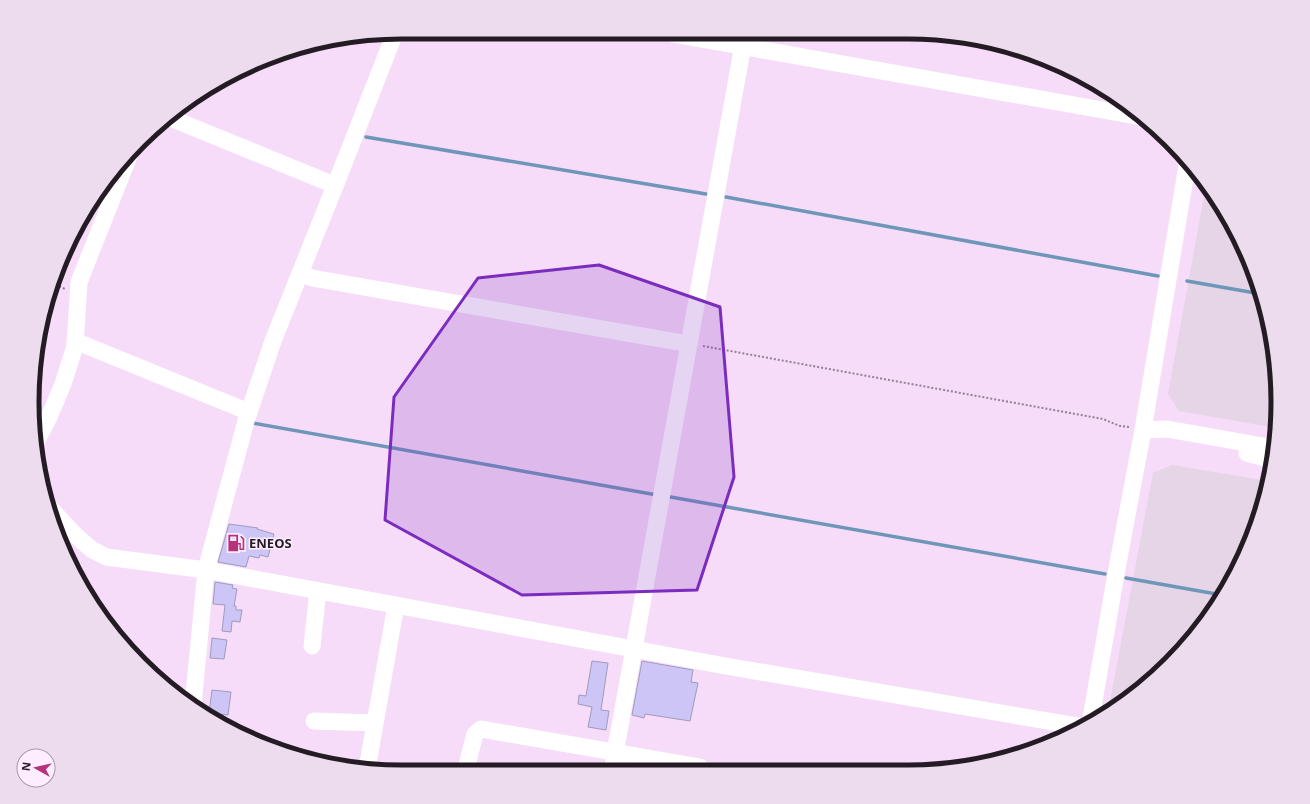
<svg xmlns="http://www.w3.org/2000/svg" width="1310" height="804" font-family="'Noto Sans',sans-serif">
<style>
.industrial{fill:#e6d5e7}
.lines{fill:none;stroke-linecap:round;stroke-linejoin:round}
.stream{stroke:#6e96b9;stroke-width:3.5}
.building{fill:#ccc5f6;stroke:#a09bbc}
.path{stroke:#928093;stroke-width:2;stroke-dasharray:2 2;stroke-linecap:butt}
.minor{stroke:#fff;stroke-width:17}
.marked{fill:#7b2cbf;fill-opacity:0.2;stroke:#7b2cbf;stroke-width:3;stroke-linejoin:round}
.labels{text-anchor:middle;stroke-width:3;stroke-linejoin:round;paint-order:stroke}
.poi-label{font-size:13px;font-weight:bold;fill:#241b25;stroke:#fdedfe;text-anchor:start}
.rim{fill:none;stroke:#241b25;stroke-width:5}
</style>
<rect width="100%" height="100%" fill="#f6dcf8"/>
<g class="industrial">
<polygon points="1206,185 1228,217 1258,283 1275,353 1277,428 1179,411 1168,394"/>
<polygon points="1172,465 1268,481 1265,498 1240,565 1202,627 1152,680 1108,712 1153,473"/>
</g>
<g class="lines">
<g class="stream">
<polyline points="366,137 706,194"/>
<polyline points="726,197 1158,276"/>
<polyline points="1187,281 1261,294"/>
<polyline points="253,423 657,495"/>
<polyline points="665,496 1105,574"/>
<polyline points="1126,578 1222,595"/>
</g>
</g>
<g class="building">
<polygon points="229,524 258,528 257,529 274,534 268,557 260,555 259,558 249,556 246,567 218,562"/>
<polygon points="215,582 233,585 232,588 237,589 234,606 236,606 236,610 242,610 240,622 232,621 231,632 222,631 225,605 213,604"/>
<polygon points="212,638 227,640 224,659 210,658"/>
<polygon points="592,661 608,663 601,710 609,711 606,730 588,727 592,707 578,704 579,695 586,696"/>
<polygon points="642,661 693,670 691,682 698,683 690,721 645,714 644,718 632,715"/>
<polygon points="212,690 231,692 228,715 209,713"/>
</g>
<g class="lines">
<g class="path">
<polyline points="52,283 65,289"/>
<polyline points="703,346 1103,419 1120,426 1129,427"/>
</g>
<g class="minor">
<polyline points="673,34 1142,117"/>
<polyline points="168,117 332,184 335,186"/>
<polyline points="300,273 312,278 689,344"/>
<polyline points="75,341 249,412"/>
<polyline points="1143,430 1167,429 1274,448"/>
<polyline points="38,438 49,417 63,384 75,346 79,282 129,156"/>
<polyline points="1247,453 1272,460"/>
<polyline points="50,508 72,532 91,549 106,557 206,570 720,665 1083,727"/>
<polyline points="312,646 318,591"/>
<polyline points="193,705 206,570 246,421 273,341 335,186 395,33"/>
<polyline points="314,721 375,723"/>
<polyline points="1090,724 1116,574 1143,430 1188,160"/>
<polyline points="367,769 396,605"/>
<polyline points="466,769 475,734 481,729 700,767"/>
<polyline points="612,770 745,34"/>
</g>
</g>
<path class="marked" d="M599 265 720 307 734 477 697 590 522 595 385 520 394 397 478 278Z"/>
<defs>
<g id="fuel-bare" transform="scale(1.38)"><path d="M-5.5-6h7V0h2V4h1.3V-2.5L3-4.5l.8-.8L6-3V5H2.5V1h-1V6h-7ZM-4.2-4.7v3.2H.2V-4.7Z" fill="#b6327a" stroke="#fdedfe" stroke-width="2.5" paint-order="stroke"/></g>
</defs>
<g fill-rule="evenodd">
<use href="#fuel-bare" x="236" y="543"/>
</g>
<g class="labels">
<g class="poi-label">
<text x="249" y="548">ENEOS</text>
</g>
</g>
<path d="M0 0H1310V804H0ZM402 39H908A363 363 0 0 1 1271 402V402A363 363 0 0 1 908 765H402A363 363 0 0 1 39 402V402A363 363 0 0 1 402 39Z" fill="#ecdced" fill-rule="evenodd"/>
<path class="rim" d="M402 39H908A363 363 0 0 1 1271 402V402A363 363 0 0 1 908 765H402A363 363 0 0 1 39 402V402A363 363 0 0 1 402 39Z"/>
<g transform="translate(36 768) rotate(278)"><circle r="19" fill="#fdedfe" stroke="#a699a7"/>
<path d="M0-3L7 15L0 10L-7 15Z" fill="#b6327a"/>
<text y="-6" font-size="11" font-weight="bold" text-anchor="middle" fill="#241b25">N</text>
</g>
</svg>
